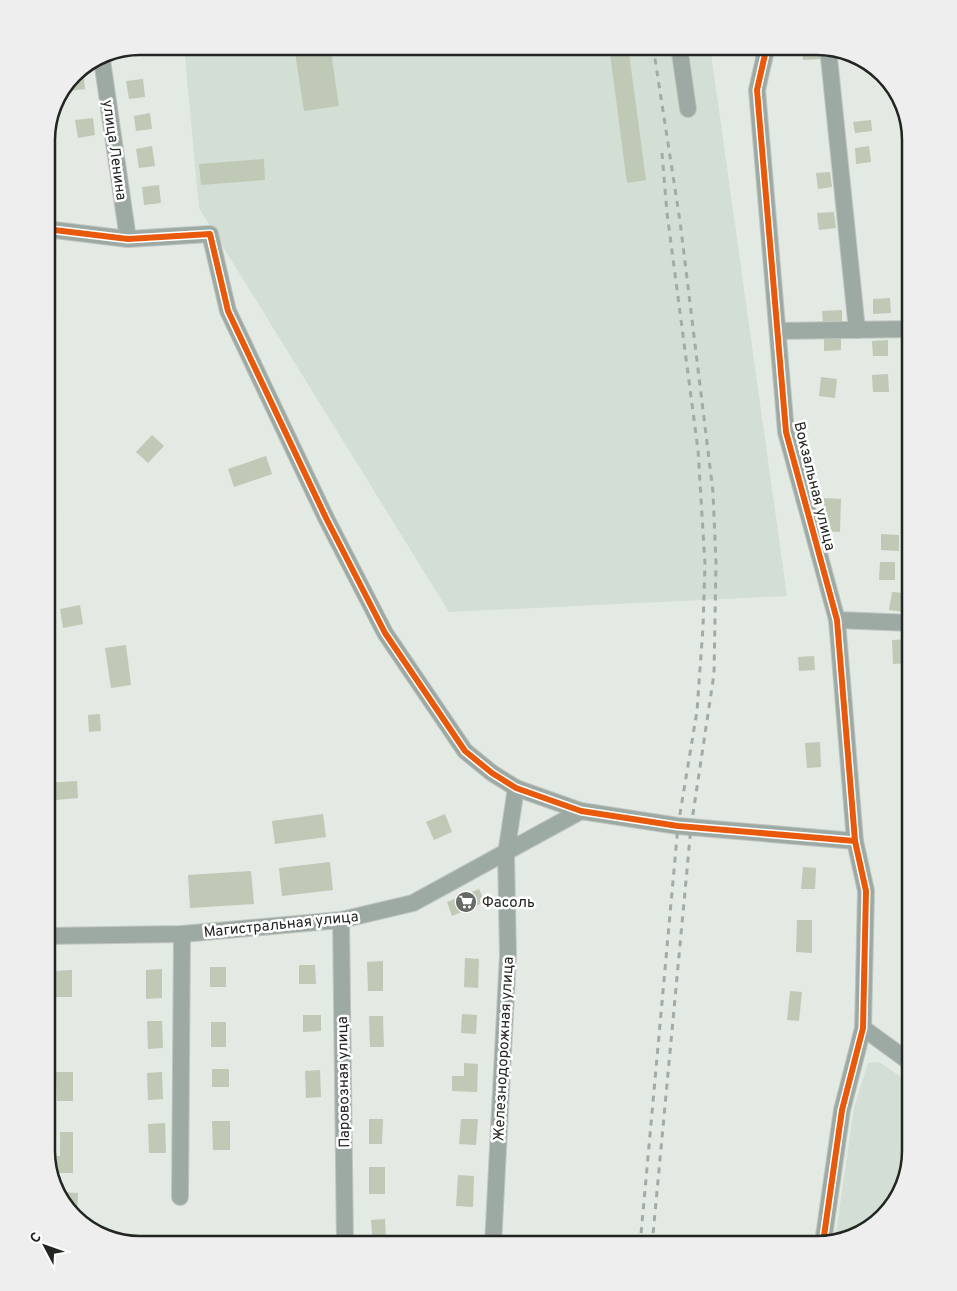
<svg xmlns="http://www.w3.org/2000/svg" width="957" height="1291" font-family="Overpass,sans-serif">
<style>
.built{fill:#d3ded4}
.building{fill:#bfc9b5}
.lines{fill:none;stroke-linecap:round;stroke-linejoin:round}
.minor-casing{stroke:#c1c5c1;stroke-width:18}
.minor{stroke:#9da9a3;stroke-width:16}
.rail{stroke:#a3aba7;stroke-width:3;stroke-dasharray:6 6;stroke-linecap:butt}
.cycleway-casing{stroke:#fff;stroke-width:9}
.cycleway{stroke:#e8590c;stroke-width:6}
.labels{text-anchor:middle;stroke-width:5;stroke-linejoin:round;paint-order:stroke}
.street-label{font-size:15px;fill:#222522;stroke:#fff}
.poi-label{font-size:15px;fill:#222522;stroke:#fff;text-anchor:start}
.rim{fill:none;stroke:#222522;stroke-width:2.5}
</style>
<rect width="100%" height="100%" fill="#e3e9e3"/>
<g class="built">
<polygon points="184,46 710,46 787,596 449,612 199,208"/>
<polygon points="879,1062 911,1084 911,1152 898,1198 864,1232 835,1240 854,1108 868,1063"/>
</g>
<g class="building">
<polygon points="294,46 330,46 339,106 304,111"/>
<polygon points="609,46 628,46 646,180 627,183"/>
<polygon points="802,46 820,46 821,59 803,60"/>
<polygon points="83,68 85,89 61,92 78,70"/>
<polygon points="143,79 145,97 129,99 126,81"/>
<polygon points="150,113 152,129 136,131 134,116"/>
<polygon points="93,118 95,135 78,138 75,120"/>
<polygon points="871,120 872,131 855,133 853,122"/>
<polygon points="152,146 155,166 139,168 136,149"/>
<polygon points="869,146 871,162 856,164 855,148"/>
<polygon points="264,159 265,180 201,185 199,164"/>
<polygon points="830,172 832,187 818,189 816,173"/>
<polygon points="159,185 161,203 144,205 142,187"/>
<polygon points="834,212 836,228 819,230 817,213"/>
<polygon points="890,298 891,313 873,314 873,299"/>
<polygon points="842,310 842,322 823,323 822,311"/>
<polygon points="841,334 841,350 824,351 824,335"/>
<polygon points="888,340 888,356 873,356 872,341"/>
<polygon points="888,374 889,392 873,392 872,375"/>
<polygon points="821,377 837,379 835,398 819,396"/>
<polygon points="152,435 164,446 148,463 136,452"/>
<polygon points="266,456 272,474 234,487 228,469"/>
<polygon points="824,498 841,499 840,532 822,531"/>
<polygon points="881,534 899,535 899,551 881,550"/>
<polygon points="880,562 895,562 895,580 879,580"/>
<polygon points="892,592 906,593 904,612 889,610"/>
<polygon points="80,605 83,624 63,628 60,609"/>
<polygon points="911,639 911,663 893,664 892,640"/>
<polygon points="126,645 131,685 111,688 105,648"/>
<polygon points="814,656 815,670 799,671 798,657"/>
<polygon points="100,714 101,731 89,732 88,715"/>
<polygon points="820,742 821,767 807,768 805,743"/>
<polygon points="77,781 78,798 46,801 46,783"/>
<polygon points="323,814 326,837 275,844 272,821"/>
<polygon points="445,814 452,832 434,840 426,822"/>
<polygon points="330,862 333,890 282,896 279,868"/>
<polygon points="803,867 816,868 815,889 801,889"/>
<polygon points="251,871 254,904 190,908 188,875"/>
<polygon points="479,889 485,902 452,916 447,902"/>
<polygon points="797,920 812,920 812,953 796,952"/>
<polygon points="465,958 479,959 478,988 464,987"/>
<polygon points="383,961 383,991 368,991 367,962"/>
<polygon points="299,965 315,965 316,984 299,984"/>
<rect x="210" y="967" width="16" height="20"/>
<polygon points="162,969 162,998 146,999 146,970"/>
<polygon points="72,970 72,997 56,997 55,971"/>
<polygon points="790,991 802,992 799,1021 787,1020"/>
<polygon points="462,1014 477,1015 476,1034 461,1033"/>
<polygon points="303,1015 321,1015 321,1031 303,1032"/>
<polygon points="369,1016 383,1016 384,1047 370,1047"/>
<polygon points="147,1021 162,1021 163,1048 148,1049"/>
<rect x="211" y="1022" width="15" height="25"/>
<polygon points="464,1063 478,1064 477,1092 452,1091 452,1076 464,1076"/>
<rect x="212" y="1069" width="17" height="18"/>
<polygon points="320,1070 321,1097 306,1098 305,1071"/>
<polygon points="56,1072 73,1072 73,1101 57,1101"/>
<polygon points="162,1072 163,1099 148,1100 147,1073"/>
<polygon points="369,1119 383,1119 382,1144 369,1144"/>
<polygon points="461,1119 478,1119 476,1145 459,1144"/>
<polygon points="212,1121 230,1121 230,1150 213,1150"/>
<polygon points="165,1123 166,1153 149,1153 148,1124"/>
<polygon points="60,1132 73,1132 73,1173 53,1173 52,1156 60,1156"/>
<rect x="369" y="1167" width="16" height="27"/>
<polygon points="458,1175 474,1176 473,1207 456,1206"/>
<polygon points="61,1192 78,1193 77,1217 61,1201"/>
<polygon points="385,1219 386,1245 373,1245 371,1220"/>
</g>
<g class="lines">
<g class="minor-casing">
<g id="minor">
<polyline points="679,46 688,109"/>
<polyline points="769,46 766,50 757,90 786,432 837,620 855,841 866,891 863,1028 842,1110 823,1243"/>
<polyline points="828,48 857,330"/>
<polyline points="102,60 128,239"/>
<polyline points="46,229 128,239 210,234 228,311 326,518 385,633 465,751 492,773 516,788 581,811 678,826 855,841"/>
<polyline points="778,331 911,329"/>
<polyline points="837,620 911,623"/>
<polyline points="341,920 345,1245"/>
<polyline points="46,936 182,934 341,920 413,903 581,811"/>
<polyline points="863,1028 911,1063"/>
<polyline points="180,1197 182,934"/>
<polyline points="493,1245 508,955 506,854 516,788"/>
</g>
</g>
<use href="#minor" class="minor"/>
<g class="rail">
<polyline points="640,1245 678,826 697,711 703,627 705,564 698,450 667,213 662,153"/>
<polyline points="652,1245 691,827 714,674 716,563 713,492 680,221 653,46"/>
</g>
<g class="cycleway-casing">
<g id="cycleway">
<polyline points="769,46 766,50 757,90 786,432 837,620 855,841 866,891 863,1028 842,1110 823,1243"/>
<polyline points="46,229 128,239 210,234 228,311 326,518 385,633 465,751 492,773 516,788 581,811 678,826 855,841"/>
</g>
</g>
<use href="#cycleway" class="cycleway"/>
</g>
<defs>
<g id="supermarket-disc" transform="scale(1.125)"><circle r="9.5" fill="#666a66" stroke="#fff"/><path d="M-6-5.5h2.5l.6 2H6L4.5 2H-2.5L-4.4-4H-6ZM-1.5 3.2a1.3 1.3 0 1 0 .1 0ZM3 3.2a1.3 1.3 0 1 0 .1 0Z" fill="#fff"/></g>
</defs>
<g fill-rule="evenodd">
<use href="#supermarket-disc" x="466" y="902"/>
</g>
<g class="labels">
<g class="street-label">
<text transform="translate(115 150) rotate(82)" y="5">улица Ленина</text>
<text transform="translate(815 486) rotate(76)" y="5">Вокзальная улица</text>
<text transform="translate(281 924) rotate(-6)" y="5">Магистральная улица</text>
<text transform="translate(503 1049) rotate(-87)" y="5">Железнодорожная улица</text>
<text transform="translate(343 1082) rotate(-91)" y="5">Паровозная улица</text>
</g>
<g class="poi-label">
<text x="482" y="907">Фасоль</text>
</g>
</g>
<path d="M0 0H957V1291H0ZM140 55H817A85 85 0 0 1 902 140V1151A85 85 0 0 1 817 1236H140A85 85 0 0 1 55 1151V140A85 85 0 0 1 140 55Z" fill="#edeeed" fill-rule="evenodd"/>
<path class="rim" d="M140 55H817A85 85 0 0 1 902 140V1151A85 85 0 0 1 817 1236H140A85 85 0 0 1 55 1151V140A85 85 0 0 1 140 55Z"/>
<g transform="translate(45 1246) rotate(311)" stroke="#ffffff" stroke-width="4" paint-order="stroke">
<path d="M0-4L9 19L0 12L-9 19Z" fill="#222522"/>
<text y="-8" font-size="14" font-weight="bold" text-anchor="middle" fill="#222522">С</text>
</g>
</svg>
